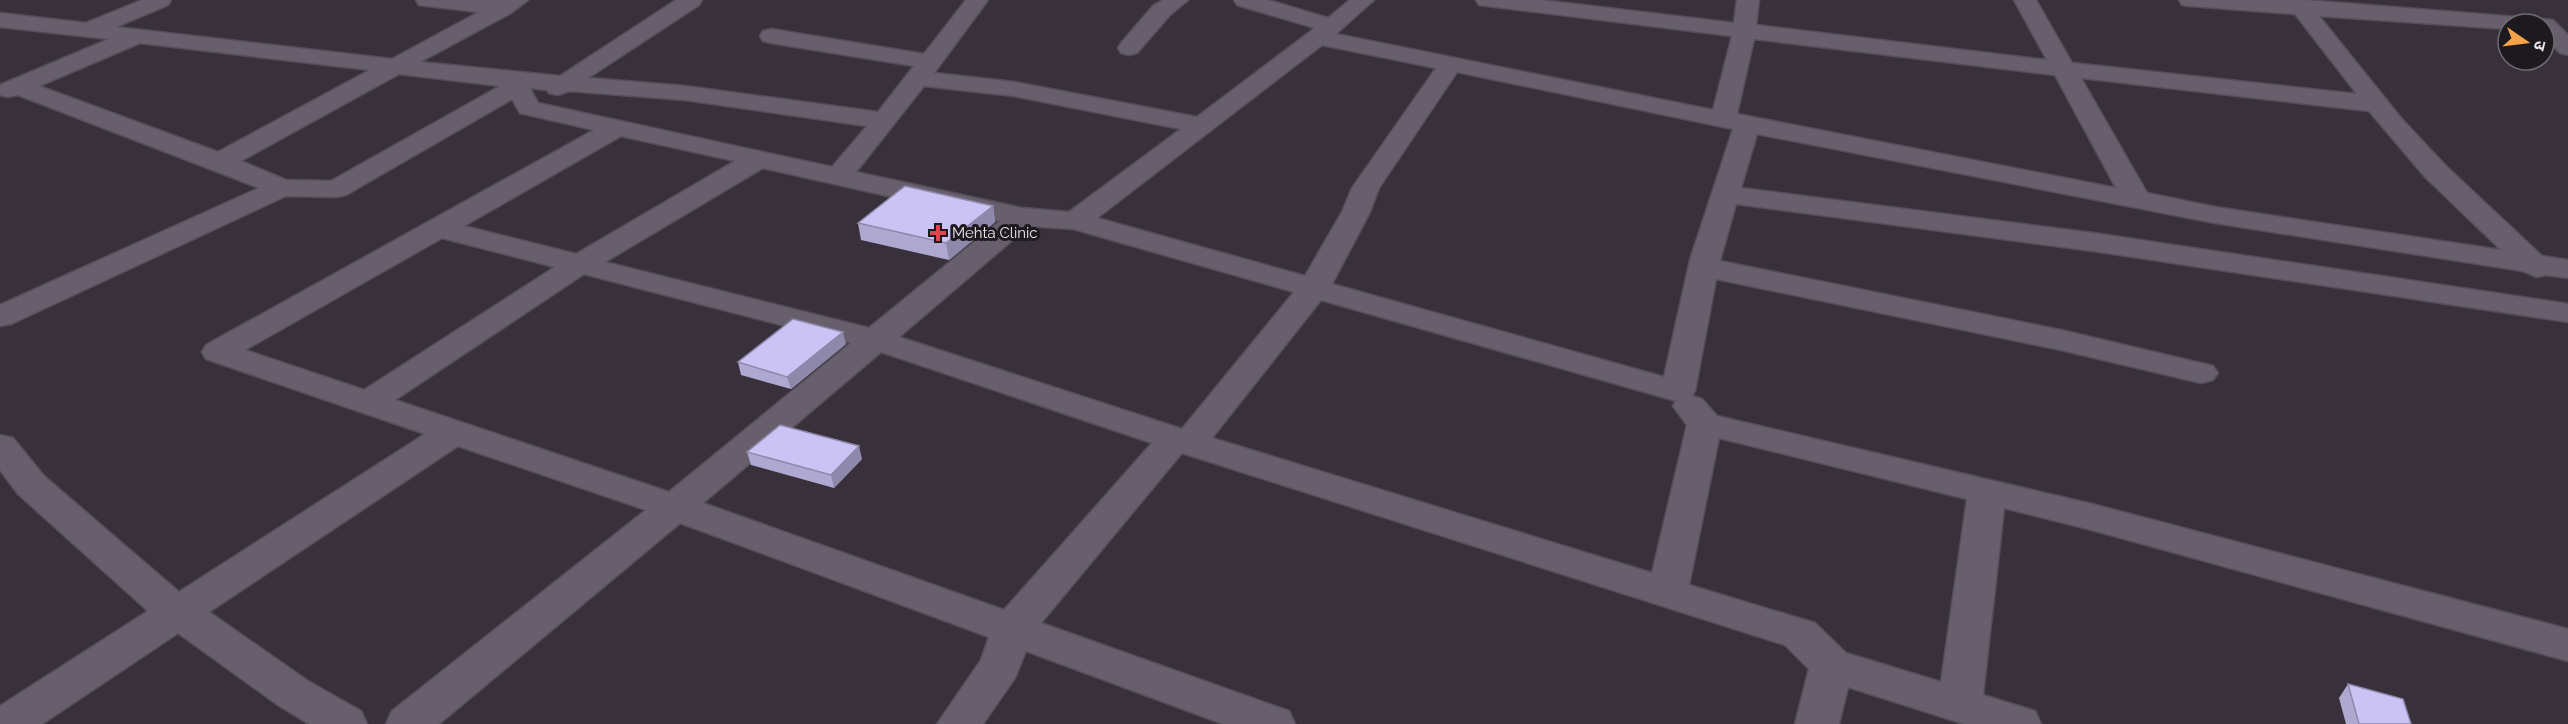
<svg xmlns="http://www.w3.org/2000/svg" width="2568" height="724" font-family="Raleway,'Noto Sans Devanagari',sans-serif">
<style>
.lines{fill:none;stroke-linecap:round;stroke-linejoin:round}
.minor-casing{stroke:#544e58;stroke-width:3}
.minor{fill:#675f6c;fill-rule:evenodd}
.wall{fill:#afa8d1}
.shaded-wall{fill:#8e88aa}
.building{fill:#cbc3f3;stroke:#8e88aa;stroke-width:1.5}
.health-dot{fill:#e0444e;stroke:#1d1a1f;stroke-width:2}
.labels{text-anchor:middle;stroke-width:6;stroke-linejoin:round;paint-order:stroke}
.poi-label{font-size:15px;fill:#eae5ed;stroke:#1d1a1f;text-anchor:start}
</style>
<rect width="100%" height="100%" fill="#38313c"/>
<g class="lines">
<g class="minor-casing">
<g id="minor">
<path d="M142 0H171L168 5 116 27 392 59 479 12 427 6 419 5 416 0H528L511 13 420 62 560 76 676 0H702L699 5 588 78 685 86 878 112 914 66 771 43 763 41 760 36 763 31 771 29 924 54 966 0H988L934 73 1014 82 1197 117 1315 28 1237 5 1234 0H1268L1328 18 1350 0H1374L1336 34 1713 110 1732 36 1487 6 1479 5 1476 0H1541L1734 23 1737 0H1759L1756 25 2047 60 2014 0H2036L2072 63 2357 94 2295 14 2190 6 2182 5 2179 0H2305L2553 20 2568 35V55L2560 53 2544 37V24H2508V29L2319 16 2401 118 2445 165 2542 256 2568 260V278L2546 275 2537 277 2523 271 2215 223 1757 134 1741 188 2093 233 2568 304V322L2093 251 1736 204 1720 261 2061 330 2213 366 2218 373 2213 380 2201 383 2061 350 1716 279 1695 391 1692 396 1702 399 1717 416 2092 504 2568 629V661L2092 530 2004 508 1983 695 2035 711 2041 724H1964L1848 687 1839 724H1795L1809 669 1785 645 1182 453 1041 623 1289 711 1295 724H1223L1026 651 1015 678 983 724H937L981 660 989 637 680 523 439 724H386L392 711 646 510 458 446 209 612 308 681 361 711 367 724H309L278 705 178 633 42 724H0V706L148 611 18 494 0 470V435L13 438 44 476 179 592 425 434 206 359 202 352 206 345 594 130 520 113 512 99 346 195 336 197 286 196 11 324 0 326V305L259 188 18 95 8 97 0 95V85L109 39 0 27V13L86 23ZM1754 39 2055 75 2116 188 1737 114ZM140 43 370 70 218 152 39 86ZM1322 45 1436 68 1352 188 1342 212 1305 276 1097 218ZM1457 72 1733 129 1690 260 1664 377 1332 284 1370 212 1379 188ZM399 74 500 86 331 181 286 180 241 161ZM2081 78 2369 111 2425 177 2501 250 2215 207 2147 193ZM924 86 1014 96 1181 129 1069 212 1022 208 856 172ZM530 88 547 90 549 93 558 95 569 91 685 100 867 126 832 167 538 103ZM621 136 735 161 576 254 464 226ZM763 168 1000 221 869 328 605 262ZM1029 226 1073 229 1294 292 1182 429 899 337ZM442 238 555 267 364 390 245 350ZM584 274 851 343 669 492 395 400ZM1321 300 1676 401 1673 406 1687 425 1652 573 1212 438ZM881 352 1152 443 1004 610 703 503ZM1719 438 1967 499 1941 682 1846 653 1815 623 1689 585Z"/>
<polygon points="1163,0 1188,0 1170,15 1137,53 1129,55 1121,53 1118,48 1121,43 1154,5"/>
</g>
</g>
<use href="#minor" class="minor"/>
</g>
<g class="wall">
<polygon points="993,206 995,222 949,260 861,240 858,223"/>
<polygon points="846,344 791,389 741,375 738,362"/>
<polygon points="747,452 862,459 834,488 751,465"/>
<polygon points="2348,684 2411,724 2346,724 2339,698"/>
</g>
<g class="shaded-wall">
<polygon points="993,206 995,222 949,260 946,243"/>
<polygon points="843,332 846,344 791,389 787,377"/>
<polygon points="859,446 862,459 834,488 831,475"/>
</g>
<g class="building">
<polygon points="905,186 993,206 946,243 858,223"/>
<polygon points="793,319 843,332 787,377 738,362"/>
<polygon points="780,425 859,446 831,475 747,452"/>
<polygon points="2348,684 2403,699 2411,724 2359,724"/>
</g>
<path class="health-dot" d="M935 224h6v6h6v6h-6v6h-6v-6h-6v-6h6z"/>
<g class="labels">
<g class="poi-label">
<text x="952" y="238">Mehta Clinic</text>
</g>
</g>
<g transform="translate(2526 42) rotate(104)"><circle r="28" fill="#1d1a1f" stroke="#6f6b71" stroke-width="1.5"/>
<path d="M0-4.5L10 22L0 15L-10 22Z" fill="#f6a248"/>
<text y="-9" font-size="16" font-weight="bold" text-anchor="middle" fill="#eae5ed">उ</text>
</g>
</svg>
